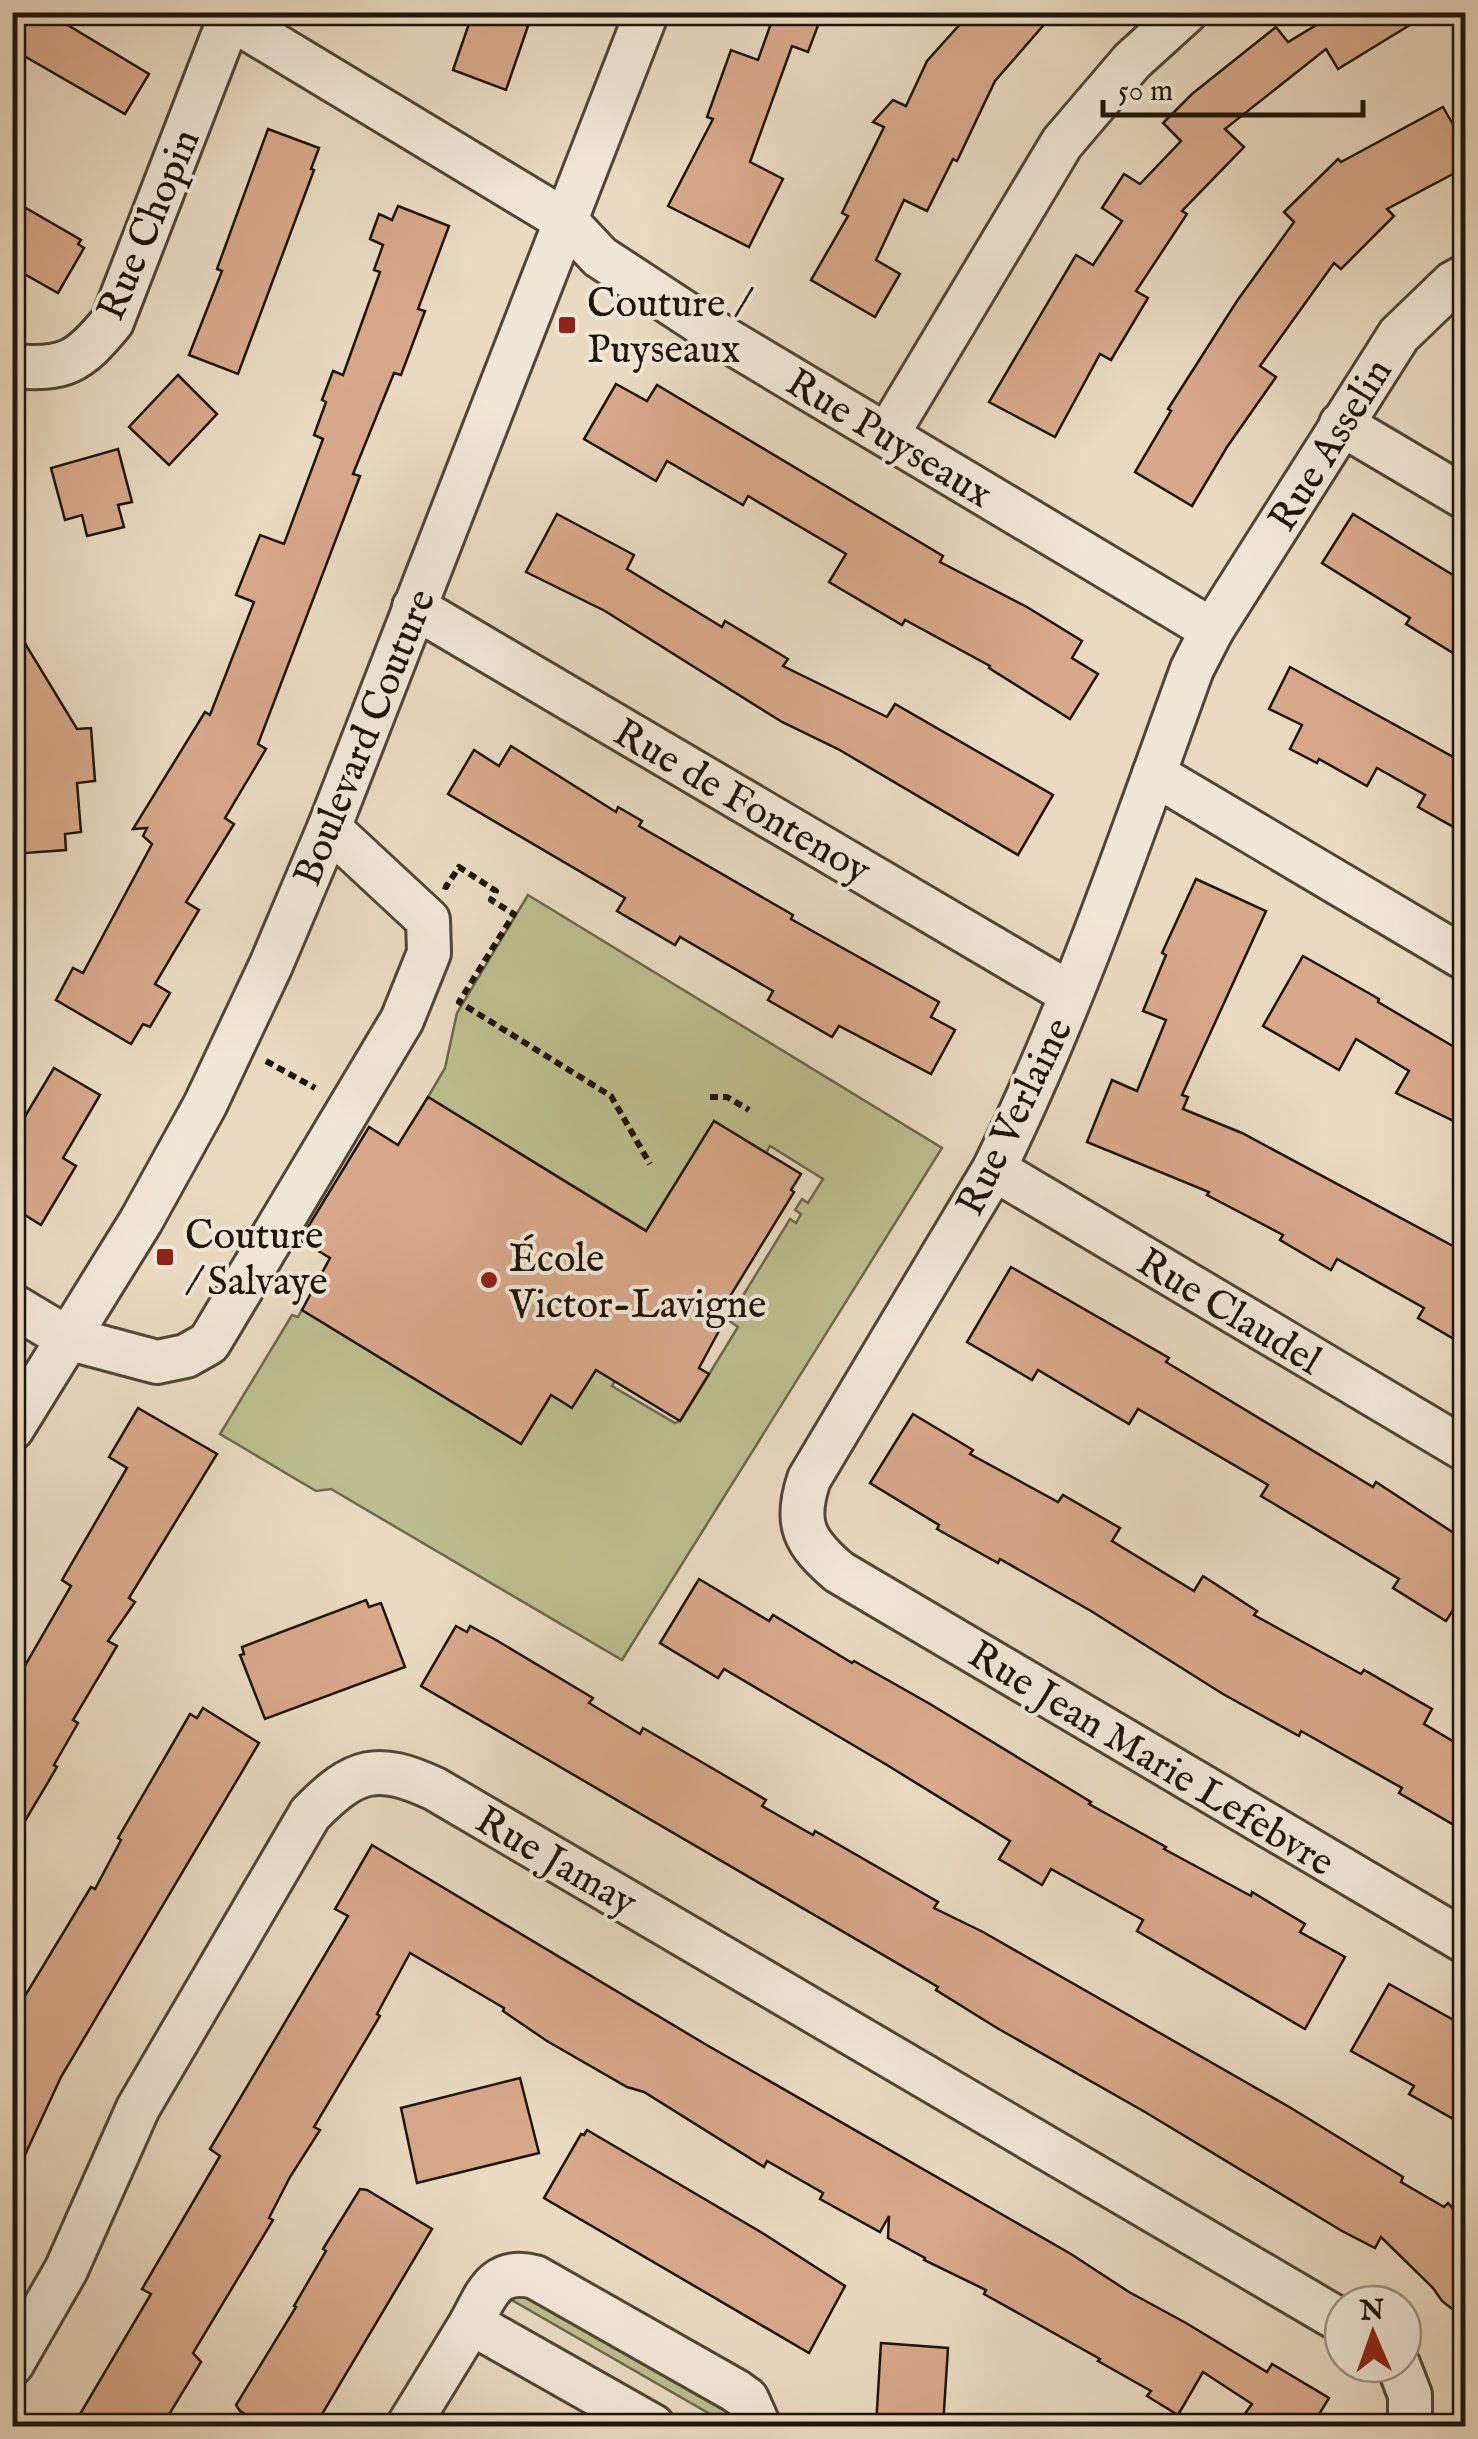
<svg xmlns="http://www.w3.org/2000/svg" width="1478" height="2439" font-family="'IM FELL English',serif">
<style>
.green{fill:#bcbe8f;stroke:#6d694c;stroke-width:2.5}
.building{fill:#d7a88a;stroke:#1e1408;stroke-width:2.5}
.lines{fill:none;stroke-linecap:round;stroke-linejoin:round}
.minor-casing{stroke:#514636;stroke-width:48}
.path{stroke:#1e1408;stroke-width:6;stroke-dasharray:8 5;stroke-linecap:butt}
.minor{stroke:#f1e7d7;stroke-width:42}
.poi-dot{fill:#8f2418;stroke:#f1e7d7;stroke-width:4}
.labels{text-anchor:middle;stroke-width:8;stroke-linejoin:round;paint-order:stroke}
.street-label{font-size:40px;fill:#1e1408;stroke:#f1e7d7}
.poi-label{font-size:40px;fill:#1e1408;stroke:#f1e7d7;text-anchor:start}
</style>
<rect width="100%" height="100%" fill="#e9dac1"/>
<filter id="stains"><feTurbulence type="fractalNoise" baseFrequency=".002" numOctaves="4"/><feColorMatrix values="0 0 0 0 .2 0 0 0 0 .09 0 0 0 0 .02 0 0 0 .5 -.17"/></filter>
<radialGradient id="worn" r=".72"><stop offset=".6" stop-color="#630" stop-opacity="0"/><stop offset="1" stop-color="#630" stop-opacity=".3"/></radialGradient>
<g class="green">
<polygon points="528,895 942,1148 622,1660 331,1489 316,1491 220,1434 292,1315 298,1317 302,1310 521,1443 551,1395 596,1370 615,1381 612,1386 675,1423 681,1420 738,1327 728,1320 790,1219 796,1223 801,1214 795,1210 802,1199 808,1203 823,1179 770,1146 766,1153 647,1231 428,1097 445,1068 457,1013"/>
<polygon points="516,2289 730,2412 724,2422 510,2299"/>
</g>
<g class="building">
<polygon points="12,12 46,12 149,74 125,114 12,49"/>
<polygon points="473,12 491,12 528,26 506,90 453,70"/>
<polygon points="775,12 823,12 808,52 792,46 750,162 783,179 749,247 668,206 713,119 707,117 731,50 758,60"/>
<polygon points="971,12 1055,12 995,81 957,161 953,159 927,211 904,200 876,260 900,274 875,317 811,280 848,216 842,213 884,127 873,122 893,100 906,106 927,61"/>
<polygon points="1338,12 1431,12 1338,69 1326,49 1225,129 1244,147 1182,211 1187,214 1136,291 1148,298 1111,360 1100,354 1055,437 989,402 1076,255 1093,265 1122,221 1102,208 1124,174 1140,184 1181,141 1163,123 1192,94 1276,27 1288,42"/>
<polygon points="1443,107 1466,147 1466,167 1387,209 1394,216 1341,269 1334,263 1260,366 1276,377 1227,447 1192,506 1135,472 1171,411 1168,409 1237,301 1294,222 1284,212 1338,159 1341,162"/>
<polygon points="268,129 319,148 311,169 314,170 238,374 189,355 222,271 217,269"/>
<polygon points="12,200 81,240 78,244 84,248 58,293 12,267"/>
<polygon points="398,206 449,226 418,309 425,311 401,375 394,373 353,474 360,476 258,744 266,749 225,818 234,824 186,902 199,910 155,984 170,993 150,1027 143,1024 131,1044 56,1000 73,968 83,973 152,844 143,836 147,828 133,829 205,712 210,715 254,602 236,595 260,535 284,544 323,439 314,435 326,402 322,400 333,371 343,375 380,272 374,270 383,245 370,239 379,214 392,220"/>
<polygon points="178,375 217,414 169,465 129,427"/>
<polygon points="616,384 647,401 657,385 943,556 940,562 1027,607 1082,641 1072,658 1098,674 1070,719 989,668 990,666 905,620 902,625 829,582 846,554 748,496 743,505 667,461 656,481 584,439"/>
<polygon points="118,449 132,502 118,505 124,527 87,536 82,515 65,520 51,468"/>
<polygon points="557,514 634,555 627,569 722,627 725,621 788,659 783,666 887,717 895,704 1053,795 1018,855 838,749 782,722 605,611 526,572"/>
<polygon points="1353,514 1466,583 1466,661 1406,624 1410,618 1322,563"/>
<polygon points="12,622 77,729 91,728 95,781 77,783 81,832 65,834 66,850 12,854"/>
<polygon points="1290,667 1466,764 1466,834 1418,807 1425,795 1377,768 1367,786 1319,759 1317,763 1290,749 1302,725 1269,709"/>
<polygon points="511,746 616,812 618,807 642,821 639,826 793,915 791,919 939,1002 931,1017 955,1030 931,1074 839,1026 832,1037 768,1000 773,991 680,937 675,945 617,911 625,898 448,794 474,750 499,766"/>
<polygon points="1196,879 1266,911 1182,1095 1188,1097 1183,1109 1242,1133 1466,1253 1466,1346 1418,1318 1424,1308 1337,1259 1331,1270 1280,1240 1283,1235 1207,1195 1209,1192 1087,1142 1112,1080 1137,1091 1166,1020 1143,1011 1166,955 1162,953"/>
<polygon points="1303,956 1379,999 1378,1002 1466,1054 1466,1127 1396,1093 1409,1071 1356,1039 1339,1070 1263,1026"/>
<polygon points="54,1068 100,1095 63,1158 76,1166 41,1225 12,1207 12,1138"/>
<polygon points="428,1097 646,1231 714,1121 801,1174 791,1190 794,1192 713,1324 720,1329 699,1368 709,1374 680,1421 596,1370 572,1408 551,1395 521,1444 302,1310 330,1258 300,1240 369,1127 398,1145"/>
<polygon points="1011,1267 1169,1358 1166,1362 1373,1487 1376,1482 1466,1541 1466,1590 1446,1621 1393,1588 1399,1579 1261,1496 1268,1485 1138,1409 1129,1424 1038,1370 1032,1380 967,1342"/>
<polygon points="138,1408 217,1454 129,1598 135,1602 108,1641 117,1646 73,1720 78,1723 54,1765 57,1767 12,1843 12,1688 71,1586 62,1580 127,1468 109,1457"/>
<polygon points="913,1414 973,1450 970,1454 1058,1502 1063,1495 1120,1528 1112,1541 1194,1591 1203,1576 1257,1611 1254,1615 1361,1674 1364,1670 1432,1709 1424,1724 1466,1749 1466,1832 1399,1793 1402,1788 1301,1731 1299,1736 1223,1694 1091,1611 1000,1559 998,1563 937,1529 939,1525 870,1483"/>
<polygon points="699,1579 769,1621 773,1615 852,1663 854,1661 930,1704 1091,1802 1089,1804 1166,1847 1164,1849 1251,1896 1252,1892 1305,1924 1300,1932 1345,1957 1305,2029 1137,1931 1143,1920 1051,1869 1042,1885 999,1859 1010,1841 887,1765 724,1669 718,1678 660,1643"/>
<polygon points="366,1600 369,1607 381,1603 405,1667 265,1719 240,1655 244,1654 242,1647"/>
<polygon points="456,1626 467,1632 470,1626 496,1640 593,1698 589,1703 640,1734 643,1728 717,1771 766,1800 762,1806 813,1835 815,1831 938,1902 934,1908 983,1932 1291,2108 1403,2177 1401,2182 1444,2207 1448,2203 1466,2223 1466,2320 1442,2301 1433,2288 1381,2237 1375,2248 1342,2231 1145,2112 997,2028 936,1990 938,1987 421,1686"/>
<polygon points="203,1708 259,1743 61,2077 12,2183 12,2028 22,2012 17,2009 91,1887 95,1889 121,1840 118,1838 190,1714 197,1718"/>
<polygon points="372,1845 705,2044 1071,2254 1129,2292 1186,2323 1267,2372 1272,2364 1329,2398 1312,2426 1236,2426 1252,2404 1203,2372 1178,2415 1147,2396 1151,2391 1098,2361 1100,2359 984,2294 986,2290 924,2260 925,2258 888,2238 889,2216 880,2232 820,2199 823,2193 767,2161 764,2167 644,2092 627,2087 547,2041 503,2011 504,2008 410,1953 377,2014 380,2016 314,2127 320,2130 290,2177 269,2218 273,2220 193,2353 201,2362 162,2426 73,2426 151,2294 142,2289 220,2156 210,2149 348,1916 335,1909"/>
<polygon points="1389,1984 1466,2027 1466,2126 1409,2094 1414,2086 1351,2051"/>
<polygon points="520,2078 539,2153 417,2183 401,2108"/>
<polygon points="587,2130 764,2234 845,2286 809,2353 544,2198 581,2134 584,2135"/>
<polygon points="360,2189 367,2190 432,2229 315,2426 266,2426 240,2411 236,2405 296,2307 294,2306 326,2251 323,2249"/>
<polygon points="881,2343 948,2348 943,2426 876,2426"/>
</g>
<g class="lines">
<g class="minor-casing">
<g id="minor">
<polyline points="220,12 566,221 600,257 722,337 1212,630"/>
<path d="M1466 276 1453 283 1399 335 1212 630 1192 669C1131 837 1073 1008 994 1169L809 1479C794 1524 804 1542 839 1572L1466 1942"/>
<path d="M12 366C65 371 79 362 112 322L232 12"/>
<polyline points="1341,424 1466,498"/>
<polyline points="887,435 1062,143 1132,61 1186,12"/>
<polyline points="414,607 1071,994"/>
<polyline points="1154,774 1466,959"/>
<polyline points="994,1169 1466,1450"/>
<polyline points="12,1305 67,1338 157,1362 186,1356 209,1343 402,1020 429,953 428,920 329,828"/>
<polyline points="12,1429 141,1221 205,1105 271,965 329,828 647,12"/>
<path d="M471 2323C487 2293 495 2267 535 2277L736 2391 747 2399 759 2426"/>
<path d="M12 2364 66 2270 138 2108 310 1814C355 1768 377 1762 435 1789L1343 2322"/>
<polyline points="1398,2364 1410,2395 1410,2426"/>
<polyline points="408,2426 471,2323 653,2426"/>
</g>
</g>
<g class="path">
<polyline points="443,886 446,887 459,867 496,891 491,900 514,914 459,1002 611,1096 650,1164"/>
<polyline points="266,1061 315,1088"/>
<polyline points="710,1097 727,1097 749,1110"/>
</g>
<use href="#minor" class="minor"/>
</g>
<g class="poi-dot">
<rect x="557" y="315" width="20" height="20" rx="5"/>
<rect x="155" y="1247" width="20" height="20" rx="5"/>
<circle cx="489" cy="1280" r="10"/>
</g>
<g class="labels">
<g class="street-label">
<text transform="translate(147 224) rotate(-67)" y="14">Rue Chopin</text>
<text transform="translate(890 437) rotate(31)" y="14">Rue Puyseaux</text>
<text transform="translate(1329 444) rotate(-58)" y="14">Rue Asselin</text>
<text transform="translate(363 737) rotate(-68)" y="14">Boulevard Couture</text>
<text transform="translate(743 800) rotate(30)" y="14">Rue de Fontenoy</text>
<text transform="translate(1013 1116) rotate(-64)" y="14">Rue Verlaine</text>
<text transform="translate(1230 1310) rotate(31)" y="14">Rue Claudel</text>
<text transform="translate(1152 1757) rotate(31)" y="14">Rue Jean Marie Lefebvre</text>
<text transform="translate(557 1860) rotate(30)" y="14">Rue Jamay</text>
</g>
<g class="poi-label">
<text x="587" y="316">Couture /<tspan x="587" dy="46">Puyseaux</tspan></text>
<text x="185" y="1248">Couture<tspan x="185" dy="46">/ Salvaye</tspan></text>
<text x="509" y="1271">École<tspan x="509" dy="46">Victor-Lavigne</tspan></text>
</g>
</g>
<rect width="1478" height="2439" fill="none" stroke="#e9dac1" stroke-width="50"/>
<rect x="15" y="15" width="1448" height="2409" fill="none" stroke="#1e1408" stroke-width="5"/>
<rect x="25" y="25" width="1428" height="2389" fill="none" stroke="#1e1408" stroke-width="2.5"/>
<g transform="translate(1373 2334) rotate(358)"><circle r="48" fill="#f1e7d7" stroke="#9d9384" stroke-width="2.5"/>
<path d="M0-8L18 38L0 25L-18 38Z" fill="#8f2418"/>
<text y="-15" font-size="28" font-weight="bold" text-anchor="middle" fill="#1e1408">N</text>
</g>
<path d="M1103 100v15h260v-15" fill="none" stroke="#1e1408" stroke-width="5"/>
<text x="1118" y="100" font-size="30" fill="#1e1408" stroke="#f1e7d7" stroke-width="8" paint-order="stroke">50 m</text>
<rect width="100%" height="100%" filter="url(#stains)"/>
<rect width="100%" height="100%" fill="url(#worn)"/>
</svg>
